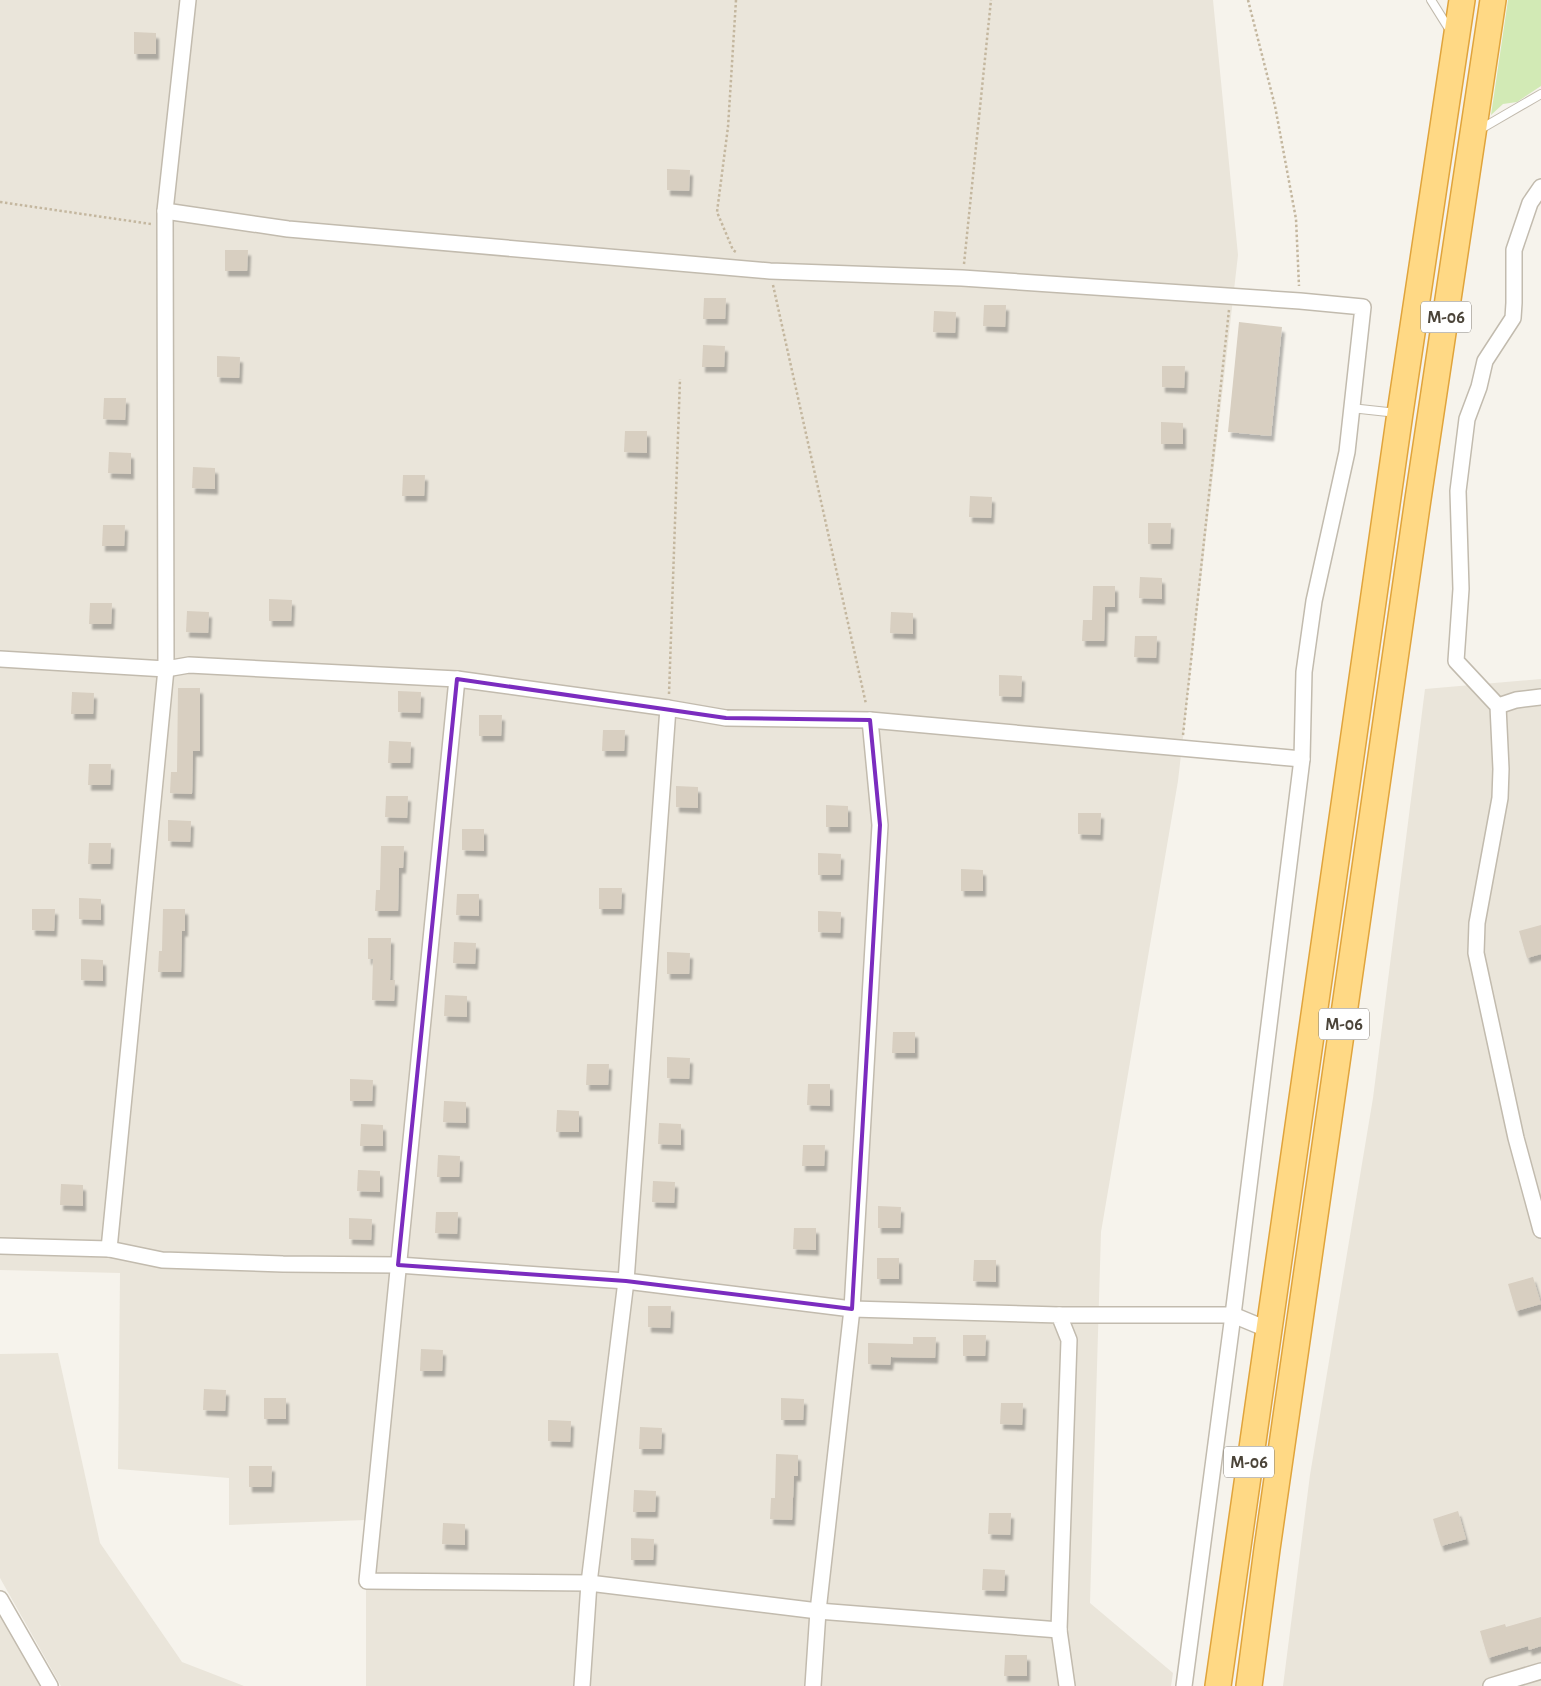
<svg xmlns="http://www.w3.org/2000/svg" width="1541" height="1686" font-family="'Alegreya Sans',sans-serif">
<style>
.residential{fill:#eae5da}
.green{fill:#d2eab5}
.building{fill:#d8cfc1;filter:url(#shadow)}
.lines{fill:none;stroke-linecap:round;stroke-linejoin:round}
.service-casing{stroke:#c2bbae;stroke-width:10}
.minor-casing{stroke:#c2bbae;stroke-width:18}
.trunk-casing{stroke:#e0a43c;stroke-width:28}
.path{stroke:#c4b79f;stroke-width:2.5;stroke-dasharray:2.5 2.5;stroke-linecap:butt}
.service{stroke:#fff;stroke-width:8}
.minor{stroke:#fff;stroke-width:15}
.trunk{stroke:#ffd985;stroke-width:25}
.marked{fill:none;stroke:#7b2cbf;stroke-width:4;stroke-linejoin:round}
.labels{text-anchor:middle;stroke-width:4;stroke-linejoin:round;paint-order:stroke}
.shield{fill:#fff;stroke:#817c74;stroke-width:1}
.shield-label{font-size:18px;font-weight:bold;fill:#4b4439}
</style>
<defs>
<filter id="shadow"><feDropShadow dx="3" dy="5.5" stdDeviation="1" flood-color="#0004"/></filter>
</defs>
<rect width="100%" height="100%" fill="#f6f3ec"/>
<g class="residential">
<polygon points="0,0 1213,0 1238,255 1178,781 1101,1232 1090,1603 1173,1673 1171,1686 366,1686 366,1520 229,1525 229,1478 118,1469 120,1273 0,1270"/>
<polygon points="1541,679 1541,1686 1283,1686 1310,1475 1373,1098 1425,689"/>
<polygon points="58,1353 100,1543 182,1662 244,1686 61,1686 0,1578 0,1354"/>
<polygon points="0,1599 50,1686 0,1686"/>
</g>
<polygon class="green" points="1508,0 1541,0 1541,86 1517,102 1503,104 1491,115"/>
<g class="building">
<polygon points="134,32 156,33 156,54 134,54"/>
<polygon points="667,169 690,170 689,191 667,190"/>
<polygon points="225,250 248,250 247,271 225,271"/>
<polygon points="704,298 726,298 725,319 703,319"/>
<polygon points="984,305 1006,305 1005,327 983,326"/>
<polygon points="934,311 956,312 955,333 933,332"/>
<polygon points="1239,322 1282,327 1271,436 1228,432"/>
<polygon points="703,345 725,346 724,367 702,367"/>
<polygon points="217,356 240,357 239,378 217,377"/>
<polygon points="1162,366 1185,366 1184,388 1162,387"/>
<polygon points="104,398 126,398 125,420 103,419"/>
<polygon points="1161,422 1183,423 1183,444 1161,444"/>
<polygon points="625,431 647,431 647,453 624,452"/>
<polygon points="109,452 131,453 131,474 108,473"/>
<polygon points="193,467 215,468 215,489 192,488"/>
<polygon points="403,475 425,475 424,496 402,496"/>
<polygon points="970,496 992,497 991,518 969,517"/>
<polygon points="1148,523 1171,523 1170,544 1148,544"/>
<polygon points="103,525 125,525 124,546 102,546"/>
<polygon points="1140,577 1162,578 1162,599 1139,598"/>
<polygon points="1093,586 1115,586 1115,607 1105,607 1104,641 1082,641 1083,620 1092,620"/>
<polygon points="269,599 292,600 291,621 269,621"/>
<polygon points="90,603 112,603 111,624 89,624"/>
<polygon points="187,611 209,612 208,633 186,632"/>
<polygon points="891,612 913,613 913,634 890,633"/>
<polygon points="1135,636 1157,636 1156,658 1134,657"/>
<polygon points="999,675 1022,676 1021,697 999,696"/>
<polygon points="178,688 200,688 200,751 193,751 192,794 170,793 171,772 177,772"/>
<polygon points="398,691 421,692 420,713 398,712"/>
<polygon points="72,692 94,693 93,714 71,714"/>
<polygon points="479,715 502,715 501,736 479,736"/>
<polygon points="603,730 625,730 624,751 602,751"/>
<polygon points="389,741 411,742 410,763 388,763"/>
<polygon points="89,764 111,764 110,785 88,785"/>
<polygon points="676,786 698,787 698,808 676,807"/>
<polygon points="386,796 408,796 407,818 385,817"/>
<polygon points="826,805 848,806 848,827 826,827"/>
<polygon points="1078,813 1101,813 1100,835 1078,834"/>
<polygon points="168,820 191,821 190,842 168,841"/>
<polygon points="462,829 484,829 484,851 462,850"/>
<polygon points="89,843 111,843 110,864 88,864"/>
<polygon points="381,846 404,846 403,868 399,868 398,911 375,911 376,890 380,890"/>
<polygon points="818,853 841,854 840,875 818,875"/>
<polygon points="961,869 983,870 983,891 961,891"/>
<polygon points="599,888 622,888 621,909 599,909"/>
<polygon points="457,894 479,894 479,916 456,915"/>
<polygon points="79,898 101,899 101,920 79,919"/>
<polygon points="32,909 55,909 54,931 32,930"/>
<polygon points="163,909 185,909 185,931 182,931 181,972 158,972 159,951 162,951"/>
<polygon points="818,911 841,912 840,933 818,932"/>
<polygon points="1541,925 1541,954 1527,958 1519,931"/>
<polygon points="368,938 391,938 390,980 395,980 394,1001 372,1000 373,959 368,959"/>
<polygon points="454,942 476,943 475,964 453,963"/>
<polygon points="667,952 690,953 689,974 667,974"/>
<polygon points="81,959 103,960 103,981 81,980"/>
<polygon points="445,995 467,996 467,1017 444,1016"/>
<polygon points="893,1032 915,1032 915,1053 892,1053"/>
<polygon points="667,1057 690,1058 689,1079 667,1078"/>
<polygon points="587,1064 609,1064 608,1085 586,1085"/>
<polygon points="350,1079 373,1080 372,1101 350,1101"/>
<polygon points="808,1084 830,1084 830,1106 807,1105"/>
<polygon points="444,1101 466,1102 466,1123 443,1122"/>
<polygon points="557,1110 579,1111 579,1132 556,1132"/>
<polygon points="659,1123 681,1124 681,1145 658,1144"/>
<polygon points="361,1124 383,1125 383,1146 360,1146"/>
<polygon points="803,1145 825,1145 824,1166 802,1166"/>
<polygon points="438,1155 460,1156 459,1177 437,1177"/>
<polygon points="358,1170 380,1171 380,1192 357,1191"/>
<polygon points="653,1181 675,1182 674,1203 652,1202"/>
<polygon points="61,1184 83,1185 83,1206 60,1205"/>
<polygon points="878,1206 901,1207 900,1228 878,1228"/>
<polygon points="436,1212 458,1212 457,1234 435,1233"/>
<polygon points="349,1218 372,1219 371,1240 349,1239"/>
<polygon points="794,1228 816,1228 816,1250 793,1249"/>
<rect x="877" y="1258" width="22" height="21"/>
<polygon points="974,1260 996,1260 996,1282 973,1281"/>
<polygon points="1533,1277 1541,1304 1516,1311 1508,1284"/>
<polygon points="648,1306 671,1306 670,1328 648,1327"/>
<polygon points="963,1335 986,1335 985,1356 963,1356"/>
<polygon points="913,1337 936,1337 935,1358 891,1357 890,1365 868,1364 868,1343 913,1344"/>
<polygon points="421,1349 443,1350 442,1371 420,1371"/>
<polygon points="204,1389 226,1390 225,1411 203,1410"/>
<rect x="264" y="1398" width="22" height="21"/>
<polygon points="781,1398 804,1399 803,1420 781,1420"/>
<polygon points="1001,1403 1023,1403 1022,1425 1000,1424"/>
<polygon points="548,1420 571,1421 570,1442 548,1441"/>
<polygon points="640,1427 662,1428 661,1449 639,1449"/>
<polygon points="776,1454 798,1455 798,1476 794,1476 792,1520 770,1519 771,1498 775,1498"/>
<polygon points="249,1466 272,1466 271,1487 249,1487"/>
<polygon points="634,1490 656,1491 655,1512 633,1512"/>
<polygon points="1458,1511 1466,1539 1441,1546 1433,1519"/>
<polygon points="989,1513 1011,1513 1010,1535 988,1534"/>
<polygon points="443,1523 465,1524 465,1545 442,1544"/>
<polygon points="631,1538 654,1539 653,1560 631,1560"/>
<polygon points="983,1569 1005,1570 1004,1591 982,1590"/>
<polygon points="1541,1617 1541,1646 1529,1650 1528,1646 1488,1658 1480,1631 1505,1624 1506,1627"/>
<polygon points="1005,1655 1027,1655 1027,1676 1004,1676"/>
</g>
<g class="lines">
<g class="service-casing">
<g id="service">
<polyline points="1431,0 1451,32"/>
<polyline points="1479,130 1541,94"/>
<polyline points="1351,408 1397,413"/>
</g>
</g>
<g class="minor-casing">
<g id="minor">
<polyline points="1541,187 1530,203 1514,250 1514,303 1513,318 1485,361 1479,387 1467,419 1458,491 1461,589 1456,661 1498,706 1501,769 1500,798 1477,923 1476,953 1516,1138 1541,1230"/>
<polyline points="165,211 288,229 770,271 962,278 1300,301 1363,307 1347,452 1314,601 1304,672 1302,759 1233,1315 1184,1686"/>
<polyline points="0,659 166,669 189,665 457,679 668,708 726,718 870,720 1302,759"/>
<polyline points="457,679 367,1581 589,1583 818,1611 1059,1630"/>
<polyline points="1498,706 1516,700 1541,697"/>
<polyline points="0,1246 109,1249 162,1260 283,1264 398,1265 626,1281 852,1309 1059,1315 1069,1340 1059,1630 1067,1686"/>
<polyline points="109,1249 166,669 165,211 188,0"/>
<polyline points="1059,1315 1233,1315 1269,1330"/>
<polyline points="0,1599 50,1686"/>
<polyline points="582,1686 589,1583 626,1281 668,708"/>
<polyline points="813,1686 818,1611 852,1309 880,825 870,720"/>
<polyline points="1491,1686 1541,1671"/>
</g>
</g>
<g class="trunk-casing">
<g id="trunk">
<polyline points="1218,1686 1400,413 1462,0"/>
<polyline points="1249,1686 1267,1549 1418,499 1493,0"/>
</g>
</g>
<g class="path">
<polyline points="736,0 728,127 717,212 733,250 736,252"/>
<polyline points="1248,0 1275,106 1296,219 1299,286"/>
<polyline points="0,202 151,224"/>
<polyline points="964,264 991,0"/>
<polyline points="773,285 866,704"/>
<polyline points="669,694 680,379"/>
<polyline points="1183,735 1229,310"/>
</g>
<use href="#service" class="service"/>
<use href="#minor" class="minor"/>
<use href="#trunk" class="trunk"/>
</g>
<path class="marked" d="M457 679 726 718 870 720 880 825 852 1309 626 1281 398 1265Z"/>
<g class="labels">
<g class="shield">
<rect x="1421" y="301.5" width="50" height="31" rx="4"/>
<rect x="1319" y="1008.5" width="50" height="31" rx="4"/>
<rect x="1224" y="1446.5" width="50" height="31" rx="4"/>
</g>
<g class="shield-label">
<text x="1446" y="323">М-06</text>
<text x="1344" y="1030">М-06</text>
<text x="1249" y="1468">М-06</text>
</g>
</g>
</svg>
